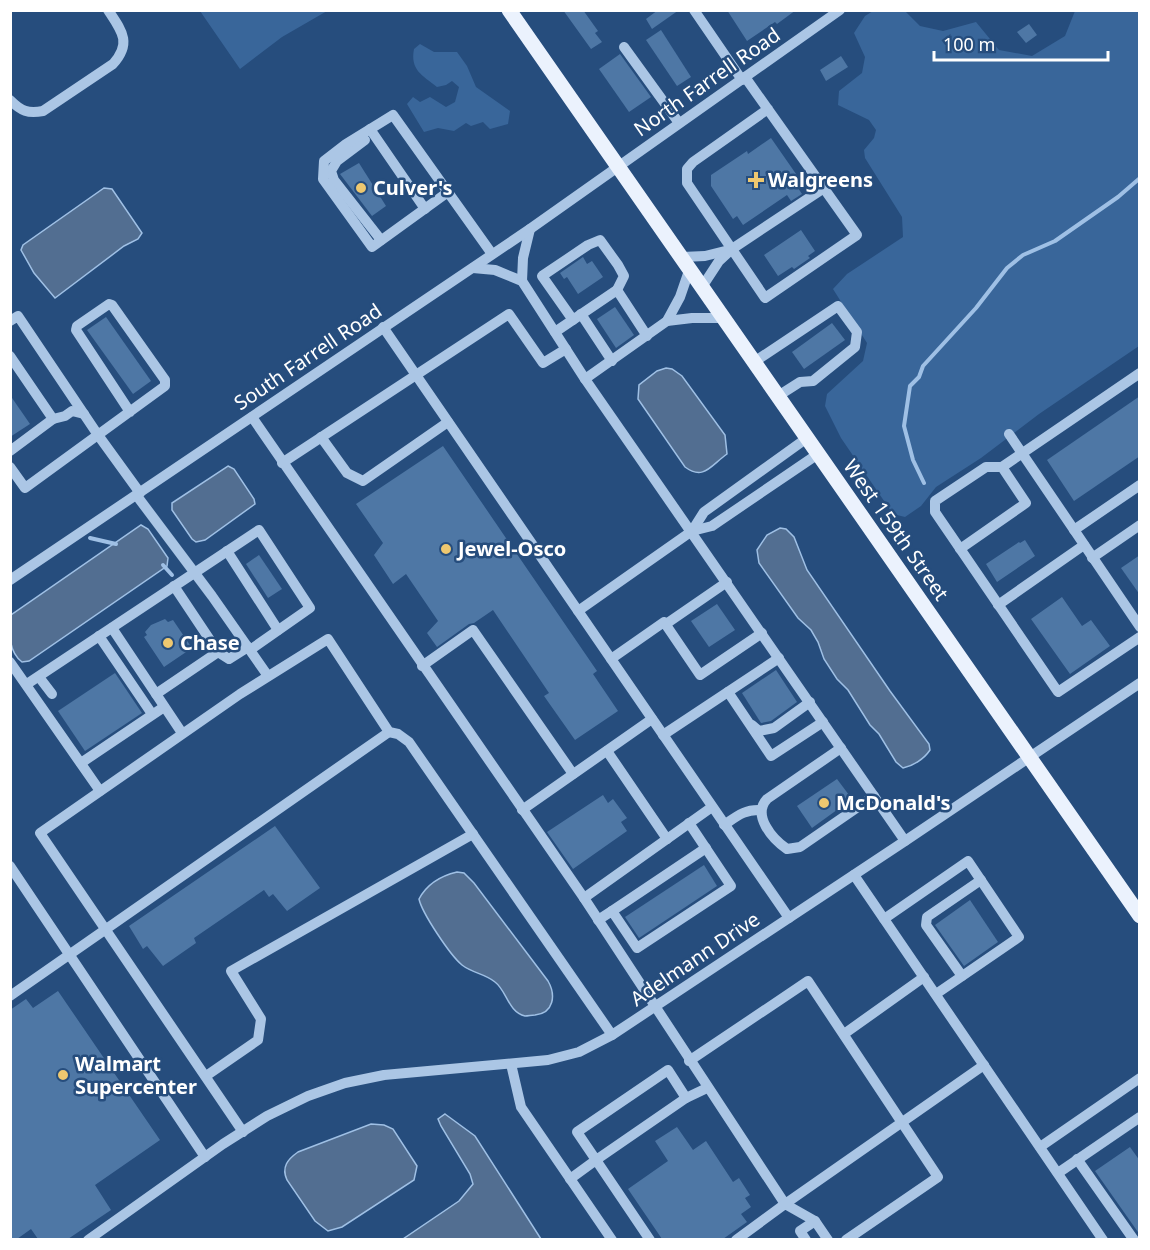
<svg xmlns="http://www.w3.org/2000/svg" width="1150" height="1250" font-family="'Noto Sans',sans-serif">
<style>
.green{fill:#39669a}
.water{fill:#526e91;stroke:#9fc0e5;stroke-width:1.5}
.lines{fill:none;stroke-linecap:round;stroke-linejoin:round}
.stream{stroke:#9fc0e5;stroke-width:4}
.building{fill:#4e77a5}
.minor{stroke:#abc6e5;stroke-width:10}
.major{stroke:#ebf2fd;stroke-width:15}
.poi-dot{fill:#eec870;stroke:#264d7d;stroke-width:2}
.labels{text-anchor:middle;stroke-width:5;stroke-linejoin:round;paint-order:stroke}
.street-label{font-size:20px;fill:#fff;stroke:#264d7d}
.poi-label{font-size:20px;font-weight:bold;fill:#fff;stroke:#264d7d;text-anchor:start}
</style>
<rect width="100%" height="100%" fill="#264d7d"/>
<g class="green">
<polygon points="200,11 327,11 282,37 240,69"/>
<polygon points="873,11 905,11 920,26 943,31 976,22 999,50 1032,56 1065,36 1075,11 1139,11 1139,346 1039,414 981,458 936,487 921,506 905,517 893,514 841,438 825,406 827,394 863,361 867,343 833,289 847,274 903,237 902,217 865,158 864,150 874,138 876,130 869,120 838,105 839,91 862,73 865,57 854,33 865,16"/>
<path d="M420 44 434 52H457L467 66 476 87 510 111 508 124 490 129 483 122 471 126 466 123 454 131 438 128 424 132 407 104 413 97 420 102 430 97 446 107 455 102 459 87 452 81 446 85 437 87C422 75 410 70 414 49Z"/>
</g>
<g class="water">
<polygon points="104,188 112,189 142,233 138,239 124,246 55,298 34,273 21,250 23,245"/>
<path d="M666 368 672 369 682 376 725 435 727 454C711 465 704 481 685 467L638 399 639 385 657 371Z"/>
<polygon points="228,466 234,469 254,499 255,504 205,540 196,542 192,539 172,510 172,503"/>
<path d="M141 525 148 529 168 558 167 566 29 661 22 662C7 650 10 632 11 615Z"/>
<path d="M780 528 786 529 794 537 807 570 890 691 929 744 930 750C924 759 913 766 903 768L896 762 879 734 870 725 848 690 837 679 824 659 818 642 811 630 798 618 759 563 757 550 767 535Z"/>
<path d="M457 872 464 873 474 883 548 981C556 995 554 1013 535 1015 532 1015 528 1016 525 1016 508 1012 507 991 495 982 486 974 472 973 462 965 450 955 422 913 419 899 427 884 440 876 457 872Z"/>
<polygon points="445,1114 475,1136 541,1239 403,1239 459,1201 473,1184 470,1174 441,1126 438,1119"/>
<path d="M371 1124 384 1125 393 1129 417 1166 414 1180 342 1227 328 1231 315 1221 287 1180C281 1167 288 1159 298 1152Z"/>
</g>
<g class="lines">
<g class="stream">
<polyline points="924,483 913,460 904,426 910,386 919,377 923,366 976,308 1007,268 1023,255 1055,241 1118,197 1140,178"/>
<polyline points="90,538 116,544"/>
<polyline points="163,565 172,575"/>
</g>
</g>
<g class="building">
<polygon points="563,10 583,10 598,31 595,33 602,42 591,49"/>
<polygon points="658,10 679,10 652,29 646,19"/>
<polygon points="727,10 796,10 777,24 775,22 747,41"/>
<polygon points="1029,24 1037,35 1026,43 1017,32"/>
<polygon points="661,30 691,77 677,86 646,40"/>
<polygon points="620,54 651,97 629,112 599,69"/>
<polygon points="841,56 848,67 826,81 820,70"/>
<polygon points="771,138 803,184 798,188 802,194 791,201 787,195 743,225 737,216 733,219 711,186 711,175 747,151 748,154"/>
<polygon points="359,163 386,206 372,216 340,174"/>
<polygon points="801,230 815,251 808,256 810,258 794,269 792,267 778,276 764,255"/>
<polygon points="583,257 587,264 592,261 603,277 578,294 567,277 564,279 560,273"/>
<polygon points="615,307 634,335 616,348 597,319"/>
<polygon points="106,317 151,381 133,394 87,330"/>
<polygon points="832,323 845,340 804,369 792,352"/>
<polygon points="10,395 30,424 10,437"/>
<polygon points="1140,396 1140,456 1074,501 1047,460"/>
<polygon points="443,446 597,671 593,674 618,711 575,740 544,696 549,693 493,610 474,623 469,624 437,647 427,633 438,621 406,574 393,584 374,555 383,543 356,504"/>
<polygon points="1025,540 1035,556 997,582 986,564 1019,542 1020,543"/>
<polygon points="259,555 282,589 268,598 246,564"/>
<polygon points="1140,555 1140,595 1121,568"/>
<polygon points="1062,597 1082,626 1091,620 1110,646 1070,674 1031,619"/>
<polygon points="717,604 735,630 709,647 691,621"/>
<polygon points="165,619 168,622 173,620 192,648 164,667 144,637 147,635 145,632 151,625"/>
<polygon points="776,670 797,702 771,721 761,723 742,693"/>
<polygon points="115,673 142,713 85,751 58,711"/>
<polygon points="837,779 852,799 812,828 797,806"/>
<polygon points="603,795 608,803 613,799 627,818 621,822 627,831 573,869 547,832"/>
<polygon points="275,826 320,888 287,911 273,894 269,897 264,890 194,938 196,943 163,966 147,946 143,949 129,926"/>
<polygon points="704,865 717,886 639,938 625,917"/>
<polygon points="970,900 998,942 964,966 935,925"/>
<polygon points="58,991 160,1140 95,1185 111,1210 68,1239 38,1239 31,1229 17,1239 10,1239 10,1010 26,999 33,1008"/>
<polygon points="677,1127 693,1150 706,1141 733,1182 739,1178 750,1195 745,1198 751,1207 741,1214 747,1222 723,1239 662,1239 628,1189 668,1161 655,1141"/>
<polygon points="1130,1147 1140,1161 1140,1235 1095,1171"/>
</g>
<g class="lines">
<g class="minor">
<polyline points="694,10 742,80"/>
<polyline points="624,47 679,123"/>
<polyline points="745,77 857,235 765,298 687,183 687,169 693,162 768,109"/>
<path d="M10 100C21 111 28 114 43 111L113 64C132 43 122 31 108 10"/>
<polyline points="370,129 425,209"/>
<polyline points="365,140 337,161 331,171 334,180 381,240"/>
<polyline points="448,192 372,247 323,179 324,161 346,144 393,115 492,254"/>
<polyline points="682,257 705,256 729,250"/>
<polyline points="473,268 495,270 522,281 585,379 905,841"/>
<polyline points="522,281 523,258 530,229"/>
<polyline points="702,287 719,261 732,249 824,188"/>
<polyline points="581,314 612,361"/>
<polyline points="573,320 542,276 588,245 600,240 618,265 624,276 617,290"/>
<polyline points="10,321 18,316 98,435 140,493"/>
<polyline points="667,321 692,318 724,318"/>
<polyline points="383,327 789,918"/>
<polyline points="555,332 617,290 647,336"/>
<polyline points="10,356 53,419 10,451"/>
<polyline points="754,362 838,306 857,332 855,347 813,381 800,382 778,396"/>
<polyline points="1140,373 1002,467 986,467 935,501 935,512 1058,692 1140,637"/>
<polyline points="585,379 667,321 680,297 690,268"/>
<polyline points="252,417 584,898 785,1204 984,1065"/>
<polyline points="53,419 65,416 72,411 84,414"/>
<polyline points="1009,434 1140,627"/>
<polyline points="321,437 347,473 363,481 448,422"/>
<polyline points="282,463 509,314 543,363 566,349"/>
<polyline points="10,467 25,488 165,386 165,380 112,305 109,304 77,326 76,330 130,412"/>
<polyline points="137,496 212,596 268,676"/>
<polyline points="1074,530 1140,485"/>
<polyline points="692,531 704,512 807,438"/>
<polyline points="960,549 1026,503 1002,467"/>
<polyline points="227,551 278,630"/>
<polyline points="1092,558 1140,525"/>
<polyline points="10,580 530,229 840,10"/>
<polyline points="174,586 218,652 229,659 248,647"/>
<polyline points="998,605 1084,545"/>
<polyline points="578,611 692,531 712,526 818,454"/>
<polyline points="666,624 727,582"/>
<polyline points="112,628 182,733"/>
<polyline points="99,636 152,714"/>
<polyline points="611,659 664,622 700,675 762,633"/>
<polyline points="10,662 100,791"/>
<polyline points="422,666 473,630 573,774"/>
<polyline points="39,677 52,694"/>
<polyline points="27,684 259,530 310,608 250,650"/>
<polyline points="728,692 771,756 823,722"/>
<polyline points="156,694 218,652"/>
<polyline points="752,725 759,731 774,728 810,702"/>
<polyline points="663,735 779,658"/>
<path d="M841 748 767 799C752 815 772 839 787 849L800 847 874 796"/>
<polyline points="607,751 667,839"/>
<polyline points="81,763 164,707"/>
<polyline points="522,810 652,719"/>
<path d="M724 825C737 816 745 809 761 810"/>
<polyline points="10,866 205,1157"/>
<polyline points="854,875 1103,1240"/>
<polyline points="584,898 712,807"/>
<polyline points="612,911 706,848"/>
<polyline points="884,919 968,861 1019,937 936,994"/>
<polyline points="598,920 612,911 637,948 731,886 689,823"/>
<polyline points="962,976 926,925 927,917 981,880"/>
<polyline points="10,996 389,732"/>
<polyline points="844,1034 924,977"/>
<polyline points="689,1061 808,981 938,1177 846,1240"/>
<polyline points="511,1064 521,1107 612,1240"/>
<polyline points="206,1076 258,1040 261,1019 231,971 473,834"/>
<polyline points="686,1098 707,1088"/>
<polyline points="243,1132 40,833 240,694 328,639 389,732 398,734 409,742 612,1035"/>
<polyline points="1040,1147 1140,1078"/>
<polyline points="1077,1159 1134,1240"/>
<polyline points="1058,1173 1140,1117"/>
<polyline points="570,1179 596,1160 577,1132 668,1070 686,1098 596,1160 650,1240"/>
<polyline points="88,1240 223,1144 267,1116 308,1096 345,1083 384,1075 548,1060 579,1052 612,1035 905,841 1140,683"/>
<polyline points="736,1240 785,1204 815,1221 828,1240"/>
<polyline points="806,1240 800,1231 815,1221"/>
</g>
<polyline class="major" points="509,10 1140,916"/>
</g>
<g class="poi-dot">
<path d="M753 171h6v6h6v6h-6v6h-6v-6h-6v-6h6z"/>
<circle cx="361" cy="188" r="6"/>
<circle cx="446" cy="549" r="6"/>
<circle cx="168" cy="643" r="6"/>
<circle cx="824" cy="803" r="6"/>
<circle cx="63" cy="1075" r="6"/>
</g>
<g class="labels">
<g class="street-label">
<text transform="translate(707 82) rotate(-35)" y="7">North Farrell Road</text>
<text transform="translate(308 357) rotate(-34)" y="7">South Farrell Road</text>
<text transform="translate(896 530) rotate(55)" y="7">West 159th Street</text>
<text transform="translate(695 959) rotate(-34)" y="7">Adelmann Drive</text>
</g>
<g class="poi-label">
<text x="768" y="187">Walgreens</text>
<text x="373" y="195">Culver's</text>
<text x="458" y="556">Jewel-Osco</text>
<text x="180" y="650">Chase</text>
<text x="836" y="810">McDonald's</text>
<text x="75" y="1071">Walmart<tspan x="75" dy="23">Supercenter</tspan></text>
</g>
</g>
<rect width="1150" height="1250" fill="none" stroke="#ffffff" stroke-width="24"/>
<path d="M934 51v9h174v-9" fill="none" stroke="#ffffff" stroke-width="3"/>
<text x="943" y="51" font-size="18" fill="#ffffff" stroke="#264d7d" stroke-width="4.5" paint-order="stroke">100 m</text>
</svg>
